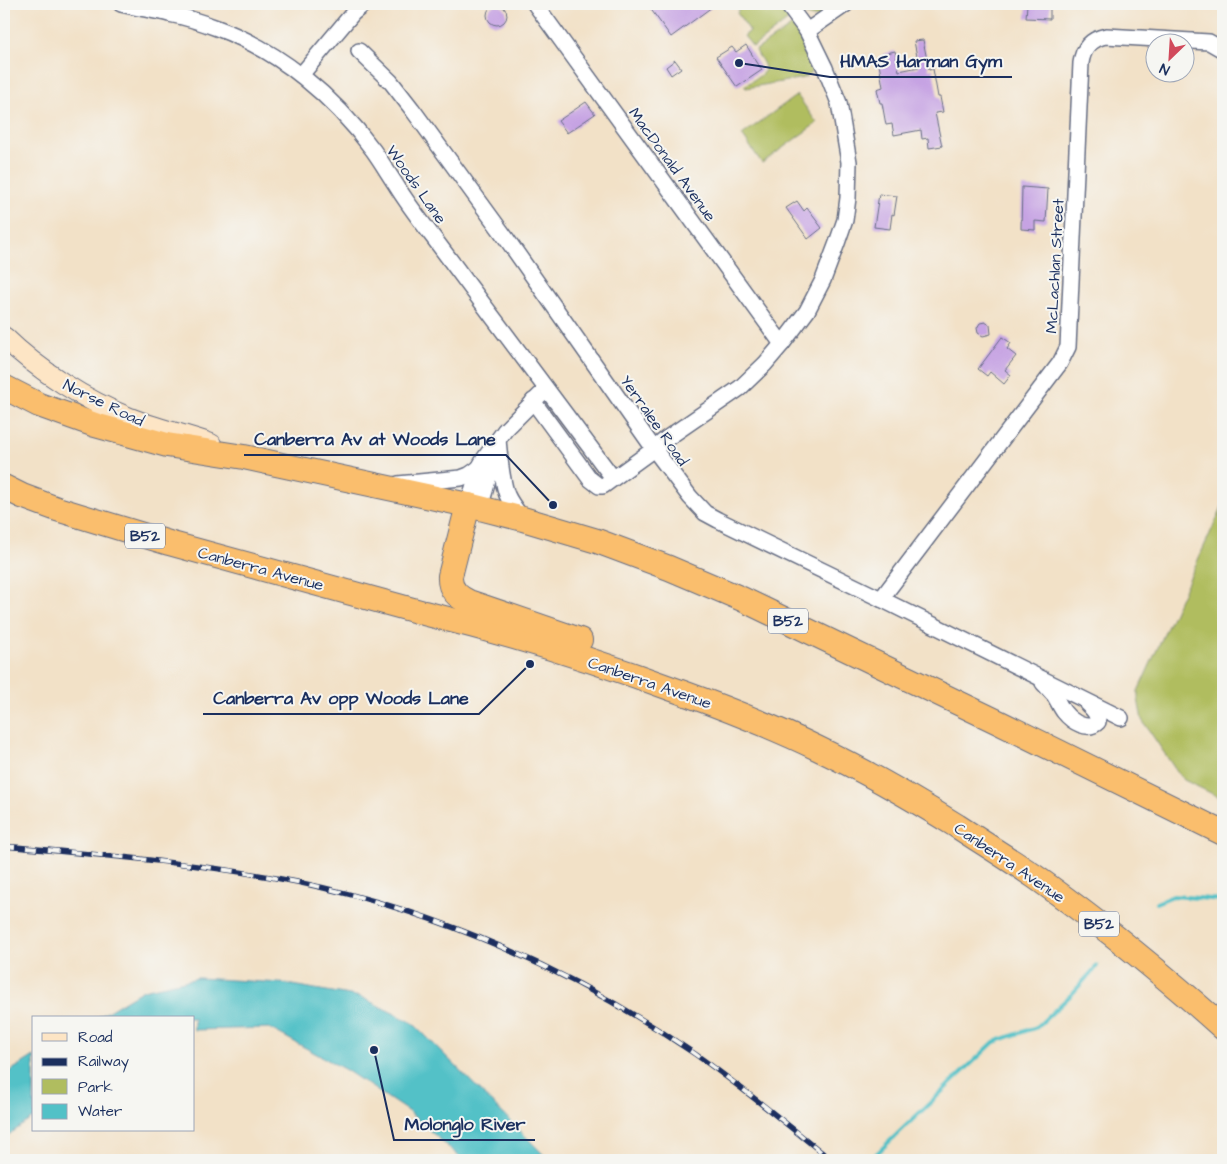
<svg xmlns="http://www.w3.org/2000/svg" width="1227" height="1164" font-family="'Architects Daughter',sans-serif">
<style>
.green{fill:#b0bd5f;stroke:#66765e}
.water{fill:#52c1c7;stroke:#367892}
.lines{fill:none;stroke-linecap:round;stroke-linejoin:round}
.stream{stroke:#52c1c7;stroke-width:4}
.building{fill:#c6a3e3}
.minor-casing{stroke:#666d83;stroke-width:18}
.secondary-casing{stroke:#666d83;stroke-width:22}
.trunk-casing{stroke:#666d83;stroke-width:26}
.minor{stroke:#fff;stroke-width:15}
.secondary{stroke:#fde5c5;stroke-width:20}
.trunk{stroke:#fabe6d;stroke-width:24}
.rail-casing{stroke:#1b2f5e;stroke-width:5.5}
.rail{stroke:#f6f6f2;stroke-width:4;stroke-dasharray:11;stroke-linecap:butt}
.labels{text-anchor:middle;stroke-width:4;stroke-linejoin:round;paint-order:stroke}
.shield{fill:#f6f6f2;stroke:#5d6b8a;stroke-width:1}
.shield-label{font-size:15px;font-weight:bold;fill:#1b2f5e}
.street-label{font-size:16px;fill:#1b2f5e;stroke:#f6f6f2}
.leader{fill:none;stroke:#1b2f5e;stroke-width:2}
.callout-dot{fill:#1b2f5e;stroke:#f6f6f2;stroke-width:2}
.callout-label{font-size:18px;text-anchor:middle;font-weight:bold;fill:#1b2f5e;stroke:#f6f6f2;stroke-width:4;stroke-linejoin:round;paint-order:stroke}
</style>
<rect width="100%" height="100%" fill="#f6f6f2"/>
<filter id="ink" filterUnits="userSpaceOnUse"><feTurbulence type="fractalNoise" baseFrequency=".02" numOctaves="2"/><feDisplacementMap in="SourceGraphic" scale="10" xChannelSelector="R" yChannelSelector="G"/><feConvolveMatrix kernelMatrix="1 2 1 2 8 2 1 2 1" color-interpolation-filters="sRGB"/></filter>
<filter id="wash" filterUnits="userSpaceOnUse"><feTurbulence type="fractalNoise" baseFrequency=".0096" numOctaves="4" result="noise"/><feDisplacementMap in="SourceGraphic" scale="20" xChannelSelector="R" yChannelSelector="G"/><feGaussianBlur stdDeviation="1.12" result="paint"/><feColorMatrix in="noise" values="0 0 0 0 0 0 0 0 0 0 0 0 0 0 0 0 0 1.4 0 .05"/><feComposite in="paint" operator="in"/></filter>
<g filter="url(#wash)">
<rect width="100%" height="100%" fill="#f2e1c7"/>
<g class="green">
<polygon points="742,4 777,4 790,19 753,47 744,36 750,31 737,13"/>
<polygon points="805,4 814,4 815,5 814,6 815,8 817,7 820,12 820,16 813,17 806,15 804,9"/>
<path d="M794 24 800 35 804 47 813 64C814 72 810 74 804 78L746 88 744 86 761 75 765 70C765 62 758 57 756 50Z"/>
<polygon points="797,95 817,123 762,163 742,135"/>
<polygon points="1223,505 1223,799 1184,780 1177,772 1142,720 1138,699 1138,691"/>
</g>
<g class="water">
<polygon points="198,978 281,983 361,997 413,1023 549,1160 463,1160 409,1112 346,1070 269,1028 194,1030 194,1018 97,1018 143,990"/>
<polygon points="34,1056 34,1117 4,1138 4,1075"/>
</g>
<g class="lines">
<g class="stream">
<polyline points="1156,903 1173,896 1223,900"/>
<polyline points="870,1160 994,1042 1037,1027 1072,994 1097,966"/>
</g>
</g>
<g id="blocks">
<g class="building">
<polygon points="647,4 716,4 671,37"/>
<polygon points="1027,4 1050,4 1050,19 1026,18"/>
<circle cx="497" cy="15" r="10"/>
<polygon points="923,40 929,70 933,69 938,97 940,97 943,112 935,113 942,146 929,148 928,138 922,139 921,130 894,135 892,124 886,125 882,103 880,103 877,89 883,87 879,64 885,63 883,54 895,51 899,71 919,67 914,41"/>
<polygon points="746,45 762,70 737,87 716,57 732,47 736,52"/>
<polygon points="675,60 681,68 671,75 666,67"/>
<polygon points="586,102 595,114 567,133 558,121"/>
<polygon points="1022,187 1048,189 1046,222 1035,221 1035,230 1021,229"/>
<polygon points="879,194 897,196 894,215 892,214 890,229 874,227"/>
<polygon points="797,201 804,211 807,208 822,228 808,239 786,208"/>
<polygon points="985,322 990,325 991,334 983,336 978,333 977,328 980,323"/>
<polygon points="1002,337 1011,343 1007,349 1016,356 1005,370 1011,375 1004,384 990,372 987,376 978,369"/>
</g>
</g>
</g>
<g filter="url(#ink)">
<use href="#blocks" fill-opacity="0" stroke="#666d83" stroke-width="1"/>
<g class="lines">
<g class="minor-casing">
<g id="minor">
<path d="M121 4C137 8 153 10 169 14 186 17 201 22 217 28 280 51 333 96 373 150 381 161 388 173 396 185 407 203 420 220 433 237L613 478"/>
<polyline points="535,4 782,344"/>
<polyline points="807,31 846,4"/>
<polyline points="359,51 391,82 412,109 506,238 654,449 690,497 705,513 718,520 881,599 1121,718"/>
<polyline points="301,75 353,13 364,4"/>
<polyline points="533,401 590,479 599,486 603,486 654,449 666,439 740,388 765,364 782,344 807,311 823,280 837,243 845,220 848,198 849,162 839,103 825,68 807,31 787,4"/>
<path d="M498 440C500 458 501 478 507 495 511 504 517 511 523 519"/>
<polyline points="398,484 461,478 469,475 479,468"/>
<polyline points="468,505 479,468 484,459 505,430 540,395"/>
<polyline points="480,508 489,477 494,449"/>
<path d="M881 599 1060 363 1068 347 1081 63C1083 48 1091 39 1106 36L1209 42 1223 50"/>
<path d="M1043 683C1047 687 1050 691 1054 695 1058 701 1060 707 1064 712 1072 722 1088 732 1098 722 1098 714 1093 709 1087 704"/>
</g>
</g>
<g class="secondary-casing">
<path id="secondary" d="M4 337C38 370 86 401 130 418 156 429 184 434 211 444"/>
</g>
<g class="trunk-casing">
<g id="trunk">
<polyline points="4,387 39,405 95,425 167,445 244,457 468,505 523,519 597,541 669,568 742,599 998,722 1223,833"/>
<path d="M4 487 22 496 57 509 169 543 424 613C510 634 594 660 678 691 725 708 772 726 817 748 865 771 912 798 957 826 983 843 1009 859 1034 876 1063 896 1091 918 1118 939 1154 968 1189 997 1223 1028"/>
<path d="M468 505 450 576C449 589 457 597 469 602L580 640"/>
</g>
</g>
<use href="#minor" class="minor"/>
<use href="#secondary" class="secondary"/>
<use href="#trunk" class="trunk"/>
<g class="rail-casing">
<path id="rail" d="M4 846C102 855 200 863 297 882 438 911 576 972 695 1054 742 1087 787 1124 831 1160"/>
</g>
<use href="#rail" class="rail"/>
</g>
</g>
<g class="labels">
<g class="shield">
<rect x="125" y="523.5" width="40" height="25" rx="4"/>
<rect x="768" y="608.5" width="40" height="25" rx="4"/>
<rect x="1079" y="911.5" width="40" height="25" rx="4"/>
</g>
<g class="shield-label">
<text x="145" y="541">B52</text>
<text x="788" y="626">B52</text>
<text x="1099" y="929">B52</text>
</g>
<g class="street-label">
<text transform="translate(673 164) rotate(54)" y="6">MacDonald Avenue</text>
<text transform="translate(417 184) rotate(55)" y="6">Woods Lane</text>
<text transform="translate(1054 266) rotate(-87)" y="6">McLachlan Street</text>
<text transform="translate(104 402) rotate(26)" y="6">Norse Road</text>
<text transform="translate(655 420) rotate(55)" y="6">Yerralee Road</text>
<text transform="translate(261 568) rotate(15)" y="6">Canberra Avenue</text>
<text transform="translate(650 682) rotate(19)" y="6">Canberra Avenue</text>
<text transform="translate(1010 862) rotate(34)" y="6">Canberra Avenue</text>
</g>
</g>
<path class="leader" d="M739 63L830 77H1012M553 505L506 455H244M530 664L479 714H203M374 1050L394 1140H535"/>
<g class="callout-dot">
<circle cx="739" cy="63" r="5"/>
<circle cx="553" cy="505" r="5"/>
<circle cx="530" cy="664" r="5"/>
<circle cx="374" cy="1050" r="5"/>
</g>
<g class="callout-label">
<text x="921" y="67">HMAS Harman Gym</text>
<text x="375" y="445">Canberra Av at Woods Lane</text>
<text x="341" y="704">Canberra Av opp Woods Lane</text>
<text x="465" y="1130">Molonglo River</text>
</g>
<rect width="1227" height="1164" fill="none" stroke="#f6f6f2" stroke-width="20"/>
<rect x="32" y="1016" width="162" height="115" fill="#f6f6f2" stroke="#9ea6b7"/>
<rect x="42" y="1033" width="25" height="8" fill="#fde5c5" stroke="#9ea6b7"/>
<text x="78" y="1042" font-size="15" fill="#1b2f5e">Road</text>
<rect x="42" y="1058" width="25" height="8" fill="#1b2f5e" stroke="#9ea6b7"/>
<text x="78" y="1066" font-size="15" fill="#1b2f5e">Railway</text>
<rect x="42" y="1079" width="25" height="15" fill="#b0bd5f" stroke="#9ea6b7"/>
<text x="78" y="1092" font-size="15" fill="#1b2f5e">Park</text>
<rect x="42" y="1104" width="25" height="15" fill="#52c1c7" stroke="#9ea6b7"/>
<text x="78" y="1116" font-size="15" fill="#1b2f5e">Water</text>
<g transform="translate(1170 58) rotate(205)"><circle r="24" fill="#f6f6f2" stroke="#9ea6b7"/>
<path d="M0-4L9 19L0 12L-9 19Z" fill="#d1495b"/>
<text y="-8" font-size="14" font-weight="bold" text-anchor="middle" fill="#1b2f5e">N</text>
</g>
</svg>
